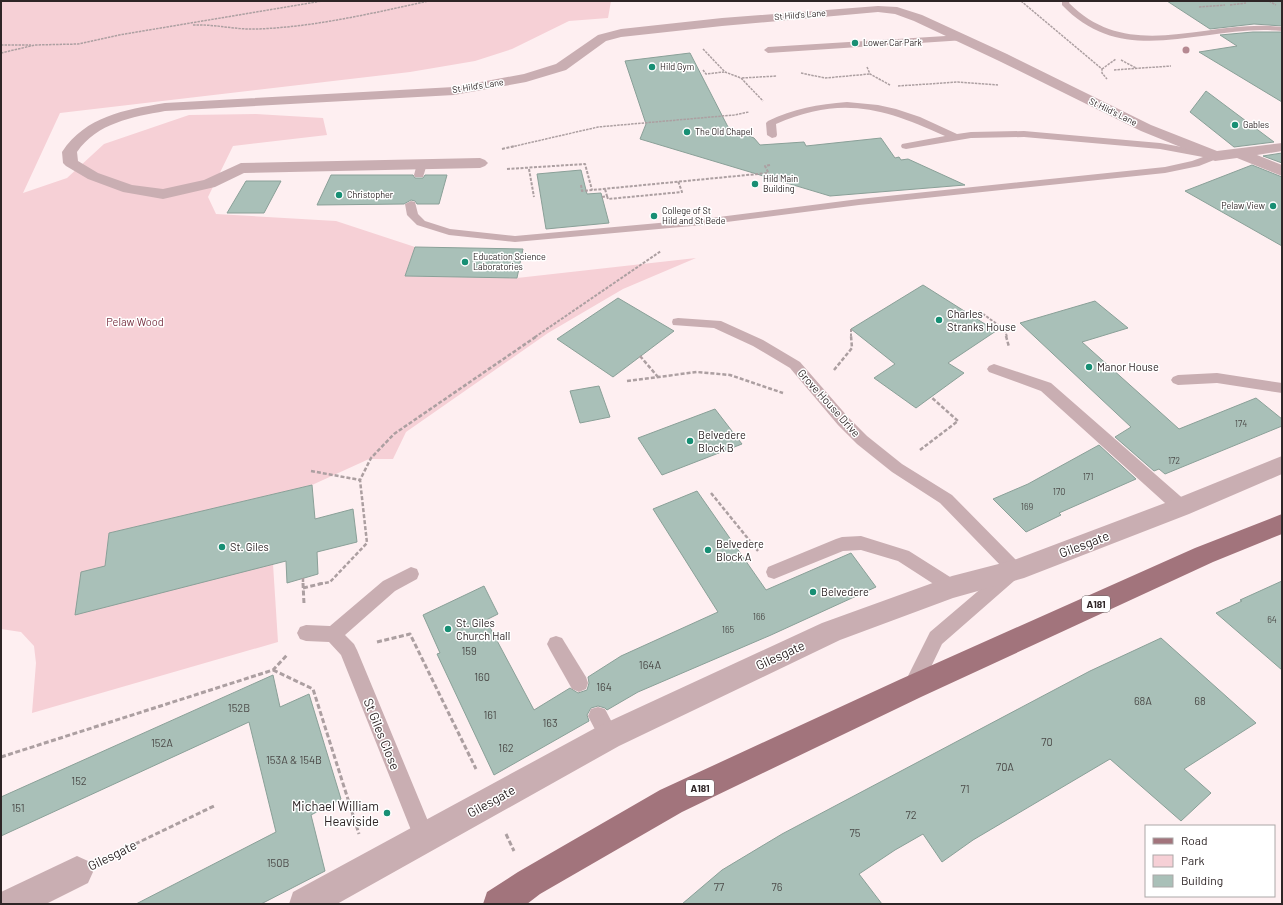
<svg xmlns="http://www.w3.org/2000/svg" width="1283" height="905" font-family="Barlow,sans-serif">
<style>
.green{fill:#f6d0d6}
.building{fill:#a9c0b8;stroke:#8aa098}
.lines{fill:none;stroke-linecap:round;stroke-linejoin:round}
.path-far3{stroke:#ac9fa1;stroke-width:1.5;stroke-dasharray:2.5 1;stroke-linecap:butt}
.path-far2{stroke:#ac9fa1;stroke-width:2;stroke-dasharray:3 1.5;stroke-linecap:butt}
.path-far1{stroke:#ac9fa1;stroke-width:2.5;stroke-dasharray:4 2;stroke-linecap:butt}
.path{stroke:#ac9fa1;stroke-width:3;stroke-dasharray:5 2.5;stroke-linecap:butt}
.service{fill:#c9aeb2;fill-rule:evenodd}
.minor{fill:#c9aeb2;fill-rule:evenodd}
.primary{fill:#a2747c;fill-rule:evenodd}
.tree{fill:#b68992}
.poi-dot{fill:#178f74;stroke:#fff;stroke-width:1.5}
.labels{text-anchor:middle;stroke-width:3;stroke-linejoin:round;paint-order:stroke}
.far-street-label{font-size:9px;fill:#2e2526;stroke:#fff}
.far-poi-label{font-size:9px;fill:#2e2526;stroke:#fff;text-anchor:start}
.number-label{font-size:9px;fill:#4d4c4a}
.shield{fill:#fff;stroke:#6d6667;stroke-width:1}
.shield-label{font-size:10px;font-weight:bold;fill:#2e2526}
.poi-label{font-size:11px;fill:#2e2526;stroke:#fff;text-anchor:start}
.park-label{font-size:11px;fill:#7b3545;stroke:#fff}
.street-label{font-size:11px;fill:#2e2526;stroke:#fff}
.near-number-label{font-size:11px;fill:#4d4c4a}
.near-street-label{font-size:13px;fill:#2e2526;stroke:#fff}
.near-poi-label{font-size:13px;fill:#2e2526;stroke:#fff;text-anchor:end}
</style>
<rect width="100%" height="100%" fill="#feeff1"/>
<polygon class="green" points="1,1 611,1 608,18 569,21 512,49 475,61 410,72 60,113 23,193 67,178 104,144 189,115 256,114 323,118 327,135 233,146 208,197 216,214 336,221 415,247 405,276 517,278 696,258 623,289 548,333 406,432 393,459 369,459 312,485 109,533 105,566 75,614 273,564 278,642 32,713 36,663 34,646 21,632 1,629"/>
<g class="building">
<polygon points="1167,1 1282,1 1282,26 1254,24 1210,29"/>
<polygon points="1253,32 1282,32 1282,102 1199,52 1237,46 1220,35"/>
<polygon points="690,53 728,127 754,138 760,145 804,142 806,146 881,138 895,158 899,157 901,160 908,159 965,185 830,196 640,139 646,124 625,61"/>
<polygon points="1206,91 1274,142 1234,147 1190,112"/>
<polygon points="1282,153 1282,163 1263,156"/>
<polygon points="1252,165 1282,177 1282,246 1185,191"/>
<polygon points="581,170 587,194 601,193 609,223 546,229 537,174"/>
<polygon points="331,175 413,175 415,178 423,178 425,175 447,175 439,204 417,204 415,201 411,200 404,204 317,205"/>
<polygon points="246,181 281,181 264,213 227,213"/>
<polygon points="415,247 523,249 517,278 405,276"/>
<polygon points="923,285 996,331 948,363 964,373 916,408 874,378 895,364 851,329"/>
<polygon points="618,298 674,331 613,377 557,339"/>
<polygon points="1095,301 1128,328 1082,342 1179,429 1256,398 1282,419 1282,426 1165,474 1159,469 1154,471 1115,437 1131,427 1020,323"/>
<polygon points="599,386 610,417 580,423 570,391"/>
<polygon points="715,409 742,444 662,475 638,438"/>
<polygon points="1099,445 1136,479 1059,513 1061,515 1026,532 993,499 1028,484"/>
<polygon points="312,485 315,519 353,509 357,542 317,552 318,574 287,583 286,561 75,615 81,572 105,566 109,533"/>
<polygon points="697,491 766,590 851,553 876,587 771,635 638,692 607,710 605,708 598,706 591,708 587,715 589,721 494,775 437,654 440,653 423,615 484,586 498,614 486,620 534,710 570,688 578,693 587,690 589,683 588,677 621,656 718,612 653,509"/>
<polygon points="1282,581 1282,670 1216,613 1242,601 1240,600"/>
<polygon points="1161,638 1256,723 1184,769 1211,793 1181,821 1110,759 973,840 942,862 923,834 895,850 859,874 882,904 682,904 722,870 782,834 1090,671"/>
<polygon points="273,675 280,707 309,694 341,799 311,815 325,871 261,904 136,904 276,832 249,722 1,836 1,797"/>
</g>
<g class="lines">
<g class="path-far3">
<polyline points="1021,1 1102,69 1102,73 1107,79"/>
<polyline points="1269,1 1276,5"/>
<polyline points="1230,5 1246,3"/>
<polyline points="1199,7 1225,5"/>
<path d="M193 25C215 24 236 30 257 29 315 27 373 13 429 1"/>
<polyline points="1,45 31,45"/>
<polyline points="703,49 725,72 741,78 763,101"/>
<polyline points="1,53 35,45 78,44 119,35 322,1"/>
<polyline points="1121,60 1136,68"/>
<polyline points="867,67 870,74 890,85"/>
<polyline points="1102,69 1116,59"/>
<polyline points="703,70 706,74 724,72"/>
<polyline points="1114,70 1171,66"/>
<polyline points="801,73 825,78 870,74"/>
<polyline points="742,78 777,76"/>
<polyline points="898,86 958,82 998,85"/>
<polyline points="511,147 598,127 734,115 749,112"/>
</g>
<g class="path-far2">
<polyline points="502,149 515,146"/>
<polyline points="770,165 765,166 770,176"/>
<polyline points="507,169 585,164 592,190"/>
<polyline points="529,169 534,197"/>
<polyline points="581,185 582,191 768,173"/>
<polyline points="607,196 608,199 682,192 678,181"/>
<polyline points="602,197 607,196 605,189"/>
<polyline points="979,311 1005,330 1007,337"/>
<polyline points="851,329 851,337"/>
<polyline points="535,337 661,251"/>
</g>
<g class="path-far1">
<polyline points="1006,336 1009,347"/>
<polyline points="640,356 658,377"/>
<polyline points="834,370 852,348 851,336"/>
<polyline points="627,381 697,372 730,375 783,393"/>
<polyline points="920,450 958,421 931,397"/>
<polyline points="311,471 360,480"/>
<polyline points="711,493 758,551"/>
<polyline points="303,578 303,584"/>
<polyline points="319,584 330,582 367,543 360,480 371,458 394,434 537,336"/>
</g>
<g class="path">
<polyline points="303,583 304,604"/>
<polyline points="303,588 324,583"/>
<polyline points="377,642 410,634 476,769"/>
<polyline points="273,670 313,689 359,834"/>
<polyline points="1,757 273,670 288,654"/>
<polyline points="506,834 514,851"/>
<polyline points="108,857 214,806"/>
</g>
<g class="service">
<path d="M1062 1H1070L1069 3C1130 65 1208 18 1282 27V31C1205 23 1126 72 1062 5Z"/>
<polygon points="962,35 966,38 965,40 768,53 764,50 768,47"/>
<path d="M847 102 878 105 896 109 920 117 957 134 971 132 1024 131 1160 143 1215 153 1220 156 1219 158 1199 166 1165 173 859 205 703 225 515 242 449 235 417 225 407 215 405 204 411 201 415 202 418 214 425 221 450 229 515 236 703 219 859 199 1165 167 1192 161 1203 157 1160 149 1024 137 971 138 906 149 902 148 901 146 902 144 945 136C884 108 841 95 776 124L777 135 776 137 772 138 767 135 766 123 768 121C793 109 818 104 847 102Z"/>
<polygon points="422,161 427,164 423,177 415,177 414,175 417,164"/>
<polygon points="678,318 721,321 763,340 800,362 848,417 867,436 902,464 952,495 1021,565 1023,570 1021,575 942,644 918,694 911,697 904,694 902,688 930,632 1004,569 940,503 892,472 857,444 838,425 790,368 753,346 714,328 673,325 672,322 673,319"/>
<polygon points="994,364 1051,383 1187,502 1189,507 1187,512 1181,513 1175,512 1041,391 989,372 987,369 989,366"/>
<polygon points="1217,373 1282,383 1282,393 1217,383 1178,385 1173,383 1171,380 1173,377 1178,375"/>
<polygon points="861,536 909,551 958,582 961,587 958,592 952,595 946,592 898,561 861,550 843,551 774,579 768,577 766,572 768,567 836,539 842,537"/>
<polygon points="411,567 417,569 419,574 417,579 395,591 345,635 354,644 357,650 435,838 431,845 424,849 417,845 341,655 329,642 306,641 300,639 297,633 300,627 306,625 330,626 383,581"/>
<polygon points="556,636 562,638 586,677 588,683 586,689 579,692 572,689 550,650 547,644 550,638"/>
<polygon points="598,707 605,709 619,736 616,743 609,746 602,743 588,716 591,709"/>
</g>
<g class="minor">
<path d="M878 6 897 7 922 15 1007 54 1151 125 1217 151 1282 143V151L1257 155 1282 165V176L1237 158 1215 161 1210 159 1141 131 997 60 914 21 895 14 878 12 722 26 621 37 606 41 566 70 526 82 454 95 165 111C132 117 97 123 77 152L78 161 98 173 132 185 163 189 204 180 241 163 480 158 485 160 488 163 485 166 480 168 244 173 215 187 163 199 123 192 88 179 66 166 63 163 62 152C86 116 124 110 165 103L454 87 524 74 556 64 598 35 621 29 722 18Z"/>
<polygon points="1282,456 1282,474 1189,514 1024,578 953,598 840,640 619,746 337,904 289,904 293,892 599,726 822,623 952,576 1014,560 1173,500"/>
<polygon points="77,856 88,861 93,872 88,883 46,904 1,904 1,892"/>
</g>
<polygon class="primary" points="1282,514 1282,534 1213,562 921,697 682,812 540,894 527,904 483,904 487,892 518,872 660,790 901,679 1195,548"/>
</g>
<circle class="tree" cx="1186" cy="50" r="3.5"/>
<g class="poi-dot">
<circle cx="855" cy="43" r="4"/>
<circle cx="652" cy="67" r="4"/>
<circle cx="1235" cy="125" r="4"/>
<circle cx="687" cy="132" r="4"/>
<circle cx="755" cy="184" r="4"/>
<circle cx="339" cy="195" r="4"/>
<circle cx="1273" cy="206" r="4"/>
<circle cx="654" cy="216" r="4"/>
<circle cx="465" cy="262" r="4"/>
<circle cx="939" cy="320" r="4"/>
<circle cx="1089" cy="367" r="4"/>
<circle cx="690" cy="441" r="4"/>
<circle cx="222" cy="547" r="4"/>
<circle cx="708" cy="550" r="4"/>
<circle cx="813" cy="592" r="4"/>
<circle cx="448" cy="629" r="4"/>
<circle cx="387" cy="813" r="4"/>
</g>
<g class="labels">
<g class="far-street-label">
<text transform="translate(800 15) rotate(-5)" y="3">St Hild's Lane</text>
<text transform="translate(478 86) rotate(-9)" y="3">St Hild's Lane</text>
<text transform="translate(1113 112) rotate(26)" y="3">St Hild's Lane</text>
</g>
<g class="far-poi-label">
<text x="863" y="46">Lower Car Park</text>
<text x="660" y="70">Hild Gym</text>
<text x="1243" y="128">Gables</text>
<text x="695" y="135">The Old Chapel</text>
<text x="763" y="182">Hild Main<tspan x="763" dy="10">Building</tspan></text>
<text x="347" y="198">Christopher</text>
<text x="1265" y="209" text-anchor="end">Pelaw View</text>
<text x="662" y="214">College of St<tspan x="662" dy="10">Hild and St Bede</tspan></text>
<text x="473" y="260">Education Science<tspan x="473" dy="10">Laboratories</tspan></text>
</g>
<g class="number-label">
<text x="1241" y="427">174</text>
<text x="1174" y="464">172</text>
<text x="1088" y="480">171</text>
<text x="1059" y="495">170</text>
<text x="1027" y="510">169</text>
<text x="759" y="620">166</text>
<text x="1272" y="623">64</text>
<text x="728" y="633">165</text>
</g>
<g class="shield">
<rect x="1082" y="596" width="28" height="16" rx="3"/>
<rect x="686" y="780" width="28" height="16" rx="3"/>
</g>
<g class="shield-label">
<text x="1096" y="608">A181</text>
<text x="700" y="792">A181</text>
</g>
<g class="poi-label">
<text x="947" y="318">Charles<tspan x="947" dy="13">Stranks House</tspan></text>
<text x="1097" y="371">Manor House</text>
<text x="698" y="439">Belvedere<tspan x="698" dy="13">Block B</tspan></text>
<text x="716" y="548">Belvedere<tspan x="716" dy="13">Block A</tspan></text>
<text x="230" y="551">St. Giles</text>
<text x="821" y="596">Belvedere</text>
<text x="456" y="627">St. Giles<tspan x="456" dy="13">Church Hall</tspan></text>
</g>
<g class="park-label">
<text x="135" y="326">Pelaw Wood</text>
</g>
<g class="street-label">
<text transform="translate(829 403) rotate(48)" y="4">Grove House Drive</text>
</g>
<g class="near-number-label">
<text x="469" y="655">159</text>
<text x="650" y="669">164A</text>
<text x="482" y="681">160</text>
<text x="604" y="691">164</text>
<text x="1143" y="705">68A</text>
<text x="1200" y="705">68</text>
<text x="239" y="712">152B</text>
<text x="490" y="719">161</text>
<text x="550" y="727">163</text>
<text x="1047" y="746">70</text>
<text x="162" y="747">152A</text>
<text x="506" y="752">162</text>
<text x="294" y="764">153A &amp; 154B</text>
<text x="1005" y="771">70A</text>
<text x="79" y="785">152</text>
<text x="965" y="793">71</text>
<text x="18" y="812">151</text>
<text x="911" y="819">72</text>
<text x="855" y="837">75</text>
<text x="278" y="867">150B</text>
<text x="719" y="891">77</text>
<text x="777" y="891">76</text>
</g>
<g class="near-street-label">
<text transform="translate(1084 544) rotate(-21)" y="5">Gilesgate</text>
<text transform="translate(780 655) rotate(-25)" y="5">Gilesgate</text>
<text transform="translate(382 734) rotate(68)" y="5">St Giles Close</text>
<text transform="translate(491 801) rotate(-29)" y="5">Gilesgate</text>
<text transform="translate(112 855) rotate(-26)" y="5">Gilesgate</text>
</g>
<g class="near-poi-label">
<text x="379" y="811">Michael William<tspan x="379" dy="15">Heaviside</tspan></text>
</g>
</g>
<rect width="1283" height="905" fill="none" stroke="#2e2526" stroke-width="4"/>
<rect x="1145" y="825" width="130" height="72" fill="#ffffff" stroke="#aba8a8"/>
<rect x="1153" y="838" width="20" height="6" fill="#a2747c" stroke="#aba8a8"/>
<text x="1181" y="845" font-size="12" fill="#2e2526">Road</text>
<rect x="1153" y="855" width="20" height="12" fill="#f6d0d6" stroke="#aba8a8"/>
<text x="1181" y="865" font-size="12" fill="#2e2526">Park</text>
<rect x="1153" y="875" width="20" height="12" fill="#a9c0b8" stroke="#aba8a8"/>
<text x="1181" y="885" font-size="12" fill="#2e2526">Building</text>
</svg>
